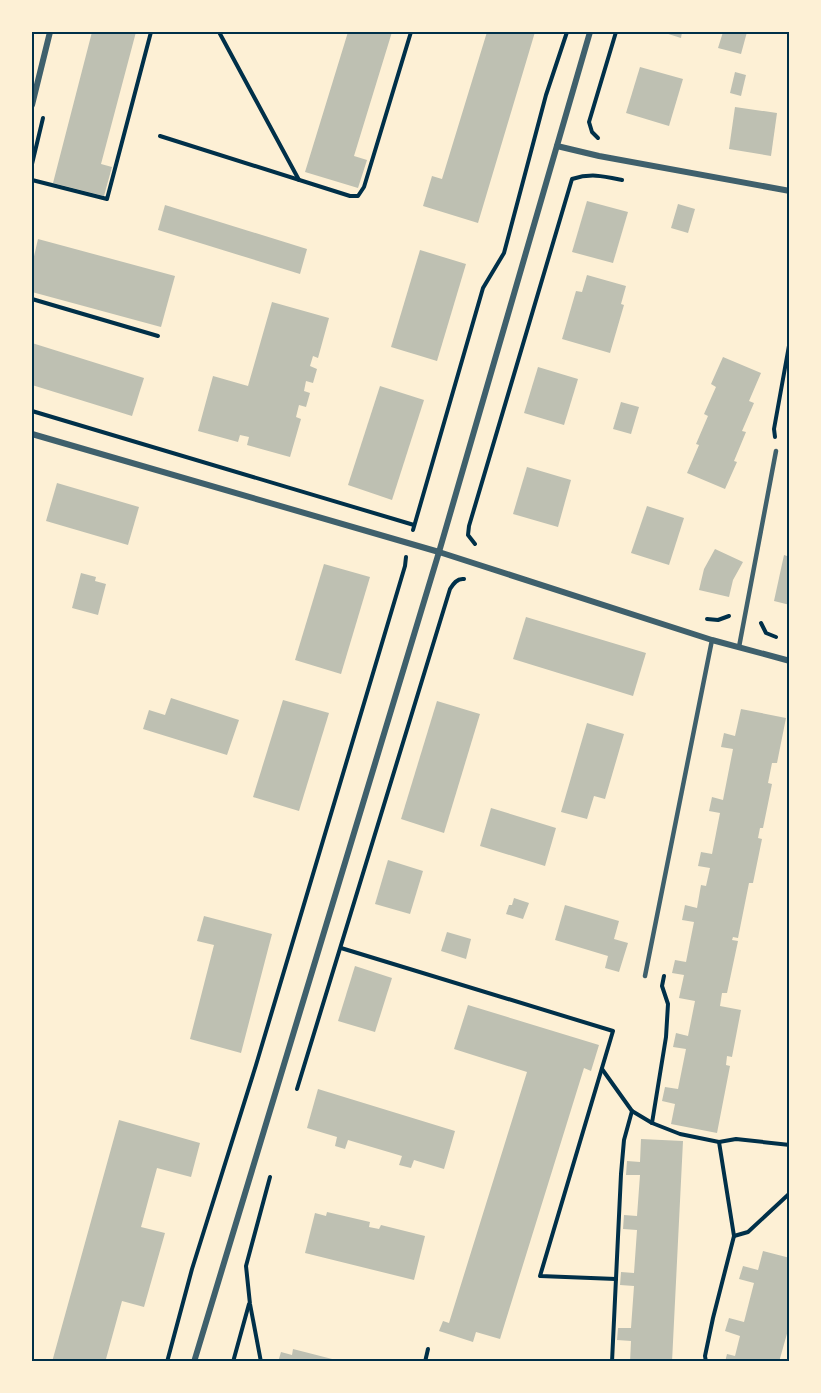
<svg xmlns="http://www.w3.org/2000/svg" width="821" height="1393" font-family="Merriweather,serif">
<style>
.building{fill:#bec0b2}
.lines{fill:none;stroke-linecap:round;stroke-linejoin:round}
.path{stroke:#003049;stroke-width:4}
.service{stroke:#3f606c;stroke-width:4.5}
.minor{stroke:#3f606c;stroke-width:6}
.neatline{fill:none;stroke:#003049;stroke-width:2}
</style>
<rect width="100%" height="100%" fill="#fdf0d5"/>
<g class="building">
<polygon points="92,32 136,32 101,164 112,167 104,196 53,183"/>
<polygon points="348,32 392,32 354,156 367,160 358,188 305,172"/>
<polygon points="487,32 535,32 478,223 423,206 432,176 442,179"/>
<polygon points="662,32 682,32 681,38"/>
<polygon points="723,32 747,32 741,54 718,48"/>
<polygon points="640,67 683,79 669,126 626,113"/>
<polygon points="735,72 746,75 741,96 730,93"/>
<polygon points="735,107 777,113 771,156 729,149"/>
<polygon points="587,201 628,212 613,263 572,252"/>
<polygon points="678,204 695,209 688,233 671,228"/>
<polygon points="165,205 307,249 300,274 158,230"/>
<polygon points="38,239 175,276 161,327 32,292 32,265"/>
<polygon points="420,250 466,264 437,361 391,347"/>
<polygon points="587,275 626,286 621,304 624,305 610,353 562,339 576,291 582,292"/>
<polygon points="272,302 329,318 318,358 313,356 310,366 317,369 313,383 306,381 304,391 310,393 306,407 299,405 296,417 301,419 290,457 247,445 249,437 240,435 238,442 198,431 213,376 248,386"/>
<polygon points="32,343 144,378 132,416 32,385"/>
<polygon points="723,357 761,373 749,401 754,403 742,431 746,432 734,461 737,462 725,489 687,473 699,445 696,444 708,416 704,414 716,387 711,384"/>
<polygon points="538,367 578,379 564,425 524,413"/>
<polygon points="380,386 424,400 392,500 348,485"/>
<polygon points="621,402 639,407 631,434 613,429"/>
<polygon points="527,467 571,480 558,527 513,514"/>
<polygon points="57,483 139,507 128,545 46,521"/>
<polygon points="647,506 684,518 669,565 631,553"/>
<polygon points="715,549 743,562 733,580 729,597 699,590 704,569"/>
<polygon points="784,555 790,557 790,605 774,601"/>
<polygon points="324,564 370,577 341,674 295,660"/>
<polygon points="81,573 96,577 95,581 106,584 98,615 72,608"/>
<polygon points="526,617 646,653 633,696 513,659"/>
<polygon points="171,698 239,720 227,755 143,729 149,710 165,715"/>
<polygon points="283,700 329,713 299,811 253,797"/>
<polygon points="437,701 480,714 444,833 401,819"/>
<polygon points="741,709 786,718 777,763 772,763 768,783 772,784 763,828 760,828 758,838 762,839 753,883 749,883 738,938 733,937 732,940 738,941 727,993 722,993 720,1006 741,1010 732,1057 727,1056 726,1065 730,1066 717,1133 671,1124 675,1104 662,1101 665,1087 678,1089 686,1049 673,1047 676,1033 688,1036 695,1001 679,998 684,975 672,973 675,960 686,962 694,922 682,920 685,905 697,908 701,885 706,886 710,868 698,866 701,852 712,854 720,813 709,811 712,797 723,800 733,749 721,747 724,733 735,736"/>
<polygon points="587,723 624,734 605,799 594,796 587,819 561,812"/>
<polygon points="491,808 556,828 545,866 480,846"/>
<polygon points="388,860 423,871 410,914 375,904"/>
<polygon points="514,898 529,903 523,919 506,914 509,905 512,905"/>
<polygon points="565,905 619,921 614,939 628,943 619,972 605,968 608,956 555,940"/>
<polygon points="204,916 272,934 241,1053 190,1039 214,945 197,941"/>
<polygon points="447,932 471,939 466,959 441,951"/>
<polygon points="355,966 392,978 375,1032 338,1021"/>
<polygon points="468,1005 599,1045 591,1071 584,1068 500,1339 476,1332 473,1342 439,1331 443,1321 449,1323 527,1072 454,1049"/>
<polygon points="318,1089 455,1131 444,1169 414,1160 411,1168 399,1165 402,1156 348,1140 345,1149 335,1146 337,1137 307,1128"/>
<polygon points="119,1120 200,1143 191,1177 157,1168 141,1227 165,1233 144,1307 122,1301 106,1359 112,1362 52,1362"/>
<polygon points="641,1139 683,1141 672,1362 630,1362 631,1341 617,1340 618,1328 631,1328 634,1286 620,1285 621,1272 634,1273 637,1230 623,1229 624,1215 637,1216 640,1175 626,1175 627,1161 640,1162"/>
<polygon points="327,1212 370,1222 369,1227 379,1229 381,1225 425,1236 414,1280 305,1253 315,1213 326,1216"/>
<polygon points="763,1251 790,1258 790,1323 779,1362 725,1362 727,1354 735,1356 740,1336 725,1331 729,1318 744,1322 754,1283 739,1279 743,1266 758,1270"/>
<polygon points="293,1349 336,1360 335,1362 278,1362 281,1352 292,1355"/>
</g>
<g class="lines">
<g class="path">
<polyline points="219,32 299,180"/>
<polyline points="160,136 350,196 358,196 364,187 411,32"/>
<polyline points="598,138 592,132 589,122 616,32"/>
<polyline points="32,164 43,118"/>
<polyline points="32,180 107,199 151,32"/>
<polyline points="32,299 158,336"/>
<polyline points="32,411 414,525"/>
<polyline points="775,437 774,429 790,340"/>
<polyline points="413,530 483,288 504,253 546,95 567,32"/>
<path d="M475 544 468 535 469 526 572 179C591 173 603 176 622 180"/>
<polyline points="707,619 718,620 729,616"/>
<polyline points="761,623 766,633 776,637"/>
<polyline points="341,948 613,1031 540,1276 616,1279"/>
<polyline points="602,1069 632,1111 624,1140 621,1174 612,1362"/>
<path d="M297 1089 450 589C453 584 457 578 464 579"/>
<polyline points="632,1111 652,1123 680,1134 719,1142 736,1139 790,1145"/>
<polyline points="652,1123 666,1037 668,1004 662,986 664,976"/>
<polyline points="734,1236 748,1232 790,1193"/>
<polyline points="167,1362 192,1269 256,1065 405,566 406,557"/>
<polyline points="233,1362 249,1304"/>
<polyline points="261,1362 250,1304 246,1266 270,1177"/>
<polyline points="425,1362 428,1349"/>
<polyline points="706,1362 705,1356 713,1318 734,1236 719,1142"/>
</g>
<g class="service">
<polyline points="739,647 776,451"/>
<polyline points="645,976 712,640"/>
</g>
<g class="minor">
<polyline points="32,105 50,32"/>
<polyline points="557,146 599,156 790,191"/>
<polyline points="32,434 439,552 712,640 790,661"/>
<polyline points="194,1362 439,552 590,32"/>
</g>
</g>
<rect width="821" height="1393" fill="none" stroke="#fdf0d5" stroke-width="66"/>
<rect x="33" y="33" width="755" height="1327" class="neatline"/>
</svg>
